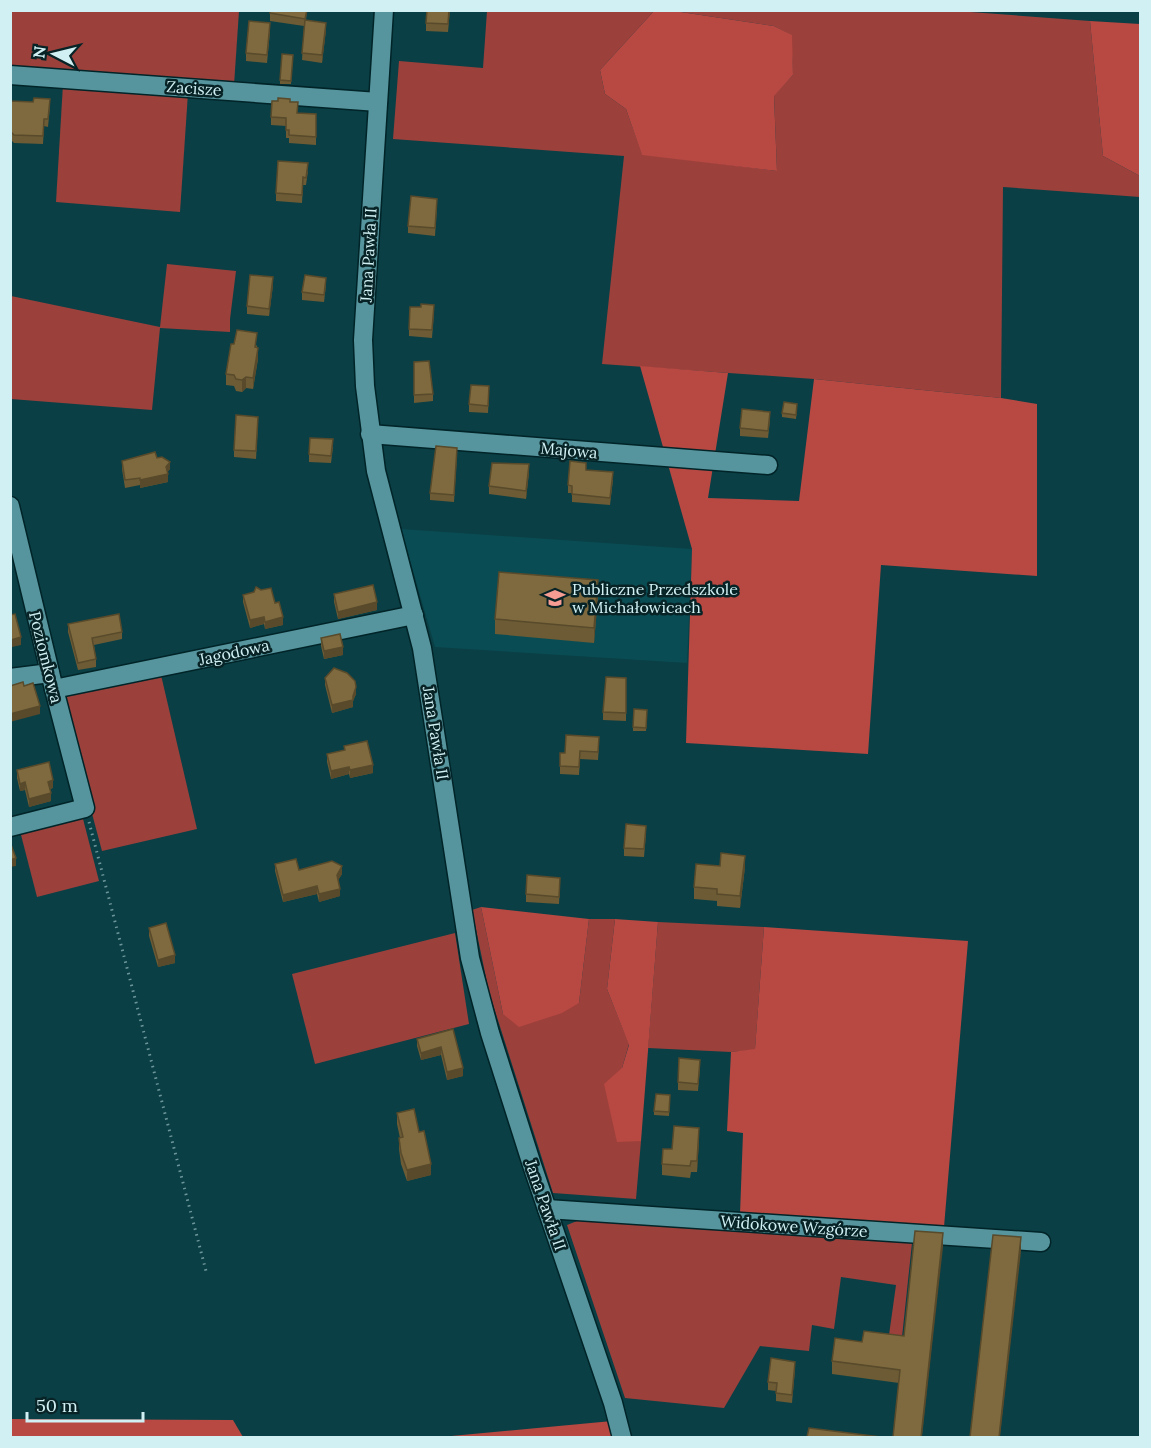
<svg xmlns="http://www.w3.org/2000/svg" width="1151" height="1448" font-family="Lora,serif">
<style>
.built{fill:#0a4c53}
.green{fill:#9c403b}
.forest{fill:#b84842}
.lines{fill:none;stroke-linecap:round;stroke-linejoin:round}
.minor-casing{stroke:#012428;stroke-width:21}
.path{stroke:#6c969b;stroke-width:3;stroke-dasharray:1.5 4.5;stroke-linecap:butt}
.minor{stroke:#56959d;stroke-width:18}
.wall{fill:#6c5b35}
.shaded-wall{fill:#584a2b}
.building{fill:#7e6a3e;stroke:#584a2b;stroke-width:1.5}
.labels{text-anchor:middle;stroke-width:5;stroke-linejoin:round;paint-order:stroke}
.street-label{font-size:16px;fill:#d0f0f4;stroke:#082326}
.poi-label{font-size:16px;fill:#d0f0f4;stroke:#082326;text-anchor:start}
</style>
<rect width="100%" height="100%" fill="#0a3f45"/>
<polygon class="built" points="401,529 692,549 687,663 435,647"/>
<g class="green">
<polygon points="943,10 1090,21 1103,156 1140,176 1140,197 1003,187 1001,398 814,379 602,364 624,156 393,139 399,61 483,68 487,11 654,11 600,70 605,94 626,109 642,154 777,171 774,95 793,75 791,35 774,26 674,11"/>
<polygon points="10,11 239,11 234,85 11,71"/>
<polygon points="63,84 188,93 180,212 56,202"/>
<polygon points="167,264 236,271 230,319 230,332 160,328 152,410 11,399 11,296 160,327"/>
<polygon points="161,675 197,829 102,851 63,705 68,695"/>
<polygon points="82,815 99,881 37,897 20,831"/>
<polygon points="481,907 503,1014 579,1003 589,919 615,919 607,989 629,1044 622,1068 617,1141 641,1141 636,1199 553,1193 489,992 472,910"/>
<polygon points="658,922 764,927 755,1050 731,1052 648,1048"/>
<polygon points="455,933 469,1024 315,1064 292,974"/>
<polygon points="582,1219 912,1243 902,1337 889,1335 896,1285 841,1277 834,1329 812,1325 809,1351 760,1346 724,1408 625,1398 567,1225"/>
</g>
<g class="forest">
<polygon points="654,11 674,11 774,26 792,35 793,75 774,96 777,171 642,155 626,109 605,94 600,70"/>
<polygon points="1090,21 1140,24 1140,176 1103,156"/>
<polygon points="640,366 728,373 708,498 799,501 814,379 1001,398 1037,404 1037,576 881,565 868,754 686,743 692,549"/>
<polygon points="481,907 589,919 579,1003 562,1013 519,1027 503,1014"/>
<polygon points="615,919 658,922 641,1141 617,1142 604,1084 622,1068 629,1045 607,989"/>
<polygon points="764,927 968,941 944,1227 740,1214 743,1133 727,1131 731,1052 755,1049"/>
<polygon points="11,1419 233,1420 243,1437 11,1437"/>
<polygon points="612,1421 616,1438 430,1438"/>
</g>
<g class="lines">
<g class="minor-casing">
<g id="minor">
<polyline points="384,10 363,340 365,386 376,471 422,648 470,958 490,1033 532,1165 613,1403 622,1438"/>
<polyline points="10,75 378,102"/>
<polyline points="370,434 768,465"/>
<polyline points="10,506 54,689 85,808 10,827"/>
<polyline points="10,678 50,673"/>
<polyline points="54,689 414,615"/>
<polyline points="547,1209 1041,1242"/>
</g>
</g>
<polyline class="path" points="89,822 206,1271"/>
<use href="#minor" class="minor"/>
</g>
<g class="wall">
<polygon points="270,10 307,10 306,20 326,30 322,63 302,60 304,26 270,21"/>
<polygon points="450,10 448,32 426,31 426,23"/>
<polygon points="270,31 267,63 246,61 246,53"/>
<polygon points="293,55 291,84 280,84 280,80"/>
<polygon points="10,101 50,106 48,127 44,126 43,144 14,143 10,139"/>
<polygon points="290,102 298,113 316,114 316,145 289,143 289,138 286,138 286,126 271,125 271,117"/>
<polygon points="308,171 306,185 303,185 302,203 276,201 276,193"/>
<polygon points="437,206 435,236 408,233 408,226"/>
<polygon points="273,285 269,316 247,314 247,306"/>
<polygon points="326,285 324,302 302,300 302,292"/>
<polygon points="434,312 432,338 409,336 409,329"/>
<polygon points="257,345 258,359 253,389 246,388 242,392 236,391 234,386 226,385 226,374"/>
<polygon points="414,362 433,394 433,401 414,403"/>
<polygon points="489,394 488,413 469,412 469,404"/>
<polygon points="797,408 796,419 782,417 782,413"/>
<polygon points="770,420 768,438 740,436 740,428"/>
<polygon points="258,424 256,459 234,457 234,450"/>
<polygon points="333,447 331,463 309,462 309,454"/>
<polygon points="457,455 454,502 430,500 430,493"/>
<polygon points="157,458 170,469 167,472 168,482 140,488 140,485 125,488 122,469 122,461"/>
<polygon points="586,470 613,480 610,505 572,502 572,493 568,493 568,485"/>
<polygon points="529,472 526,499 489,494 489,486"/>
<polygon points="334,594 377,610 338,619 334,602"/>
<polygon points="243,595 275,603 283,625 265,629 264,624 250,628 243,602"/>
<polygon points="598,596 594,643 495,634 495,619"/>
<polygon points="68,624 122,632 122,639 94,645 96,659 96,667 78,670 68,632"/>
<polygon points="321,638 343,655 324,659 321,646"/>
<polygon points="325,678 356,694 353,701 353,707 332,713 325,685"/>
<polygon points="626,678 626,721 603,720 603,712"/>
<polygon points="647,710 646,731 633,731 633,727"/>
<polygon points="599,745 598,760 580,759 579,775 560,774 560,766 565,753"/>
<polygon points="344,746 373,773 350,778 349,774 331,779 327,762 327,754 344,750"/>
<polygon points="17,770 53,788 50,789 51,801 29,807 25,790 20,791 17,778"/>
<polygon points="646,833 644,857 624,856 624,848"/>
<polygon points="275,864 299,870 342,874 338,880 340,896 319,902 317,894 283,902 275,871"/>
<polygon points="720,866 745,867 740,908 717,906 717,901 694,899 694,887"/>
<polygon points="560,885 559,904 526,902 526,894"/>
<polygon points="149,928 175,963 158,967 149,936"/>
<polygon points="453,1029 463,1076 447,1080 441,1055 421,1060 417,1046 417,1039"/>
<polygon points="700,1067 698,1091 678,1090 678,1082"/>
<polygon points="670,1095 669,1116 654,1115 654,1111"/>
<polygon points="397,1113 419,1132 431,1175 407,1181 401,1164 399,1149 399,1138 400,1138 397,1124"/>
<polygon points="699,1139 697,1172 691,1172 690,1178 662,1175 662,1164 672,1149"/>
<polygon points="943,1247 899,1383 832,1374 832,1361 904,1336"/>
<polygon points="795,1369 792,1403 776,1401 776,1391 768,1390 768,1382"/>
</g>
<g class="shaded-wall">
<polygon points="326,23 326,30 322,63 322,55"/>
<polygon points="273,277 273,285 269,316 269,309"/>
<polygon points="258,348 258,359 253,389 253,378"/>
<polygon points="246,377 246,388 242,392 242,380"/>
<polygon points="170,462 170,469 166,474 166,467"/>
<polygon points="529,464 529,472 526,499 526,491"/>
<polygon points="168,474 168,482 140,488 140,480"/>
<polygon points="598,580 598,596 594,643 594,628"/>
<polygon points="377,602 377,610 338,619 338,612"/>
<polygon points="264,617 264,624 250,628 250,620"/>
<polygon points="283,617 283,625 265,629 265,622"/>
<polygon points="21,637 21,645 12,647 12,651 10,651 11,640"/>
<polygon points="343,647 343,655 324,659 324,651"/>
<polygon points="356,687 356,694 353,701 353,707 332,713 332,705 353,696"/>
<polygon points="40,706 40,714 10,722 10,714"/>
<polygon points="373,765 373,773 350,778 350,770"/>
<polygon points="349,767 349,774 331,779 331,771"/>
<polygon points="53,780 53,788 48,789 48,782"/>
<polygon points="25,782 25,790 20,791 20,784"/>
<polygon points="51,793 51,801 29,807 29,799"/>
<polygon points="745,856 745,867 740,908 740,896"/>
<polygon points="16,858 16,866 10,867 10,860"/>
<polygon points="342,866 342,874 337,882 337,875"/>
<polygon points="317,886 317,894 283,902 283,895"/>
<polygon points="340,889 340,896 319,902 319,894"/>
<polygon points="175,955 175,963 158,967 158,960"/>
<polygon points="441,1047 441,1055 421,1060 421,1053"/>
<polygon points="463,1068 463,1076 447,1080 447,1072"/>
<polygon points="699,1128 699,1139 697,1172 697,1161"/>
<polygon points="431,1164 431,1175 407,1181 407,1170"/>
<polygon points="943,1233 943,1247 922,1437 921,1437"/>
<polygon points="1021,1237 1021,1252 1000,1437 999,1437"/>
</g>
<g class="building">
<polygon points="270,10 307,10 305,19 270,13"/>
<polygon points="427,10 449,10 448,24 426,23"/>
<polygon points="305,20 326,23 322,55 302,53"/>
<polygon points="249,21 270,23 267,55 246,53"/>
<polygon points="282,54 293,55 291,81 280,80"/>
<polygon points="34,98 50,99 48,119 44,119 43,136 14,135 10,131 10,101 33,102"/>
<polygon points="278,98 290,99 290,102 298,102 297,113 316,114 316,137 289,135 289,130 286,130 286,118 271,117 272,101 278,101"/>
<polygon points="278,161 308,163 306,178 303,177 302,195 276,193"/>
<polygon points="411,196 437,199 435,228 408,226"/>
<polygon points="250,275 273,277 269,309 247,306"/>
<polygon points="305,275 326,278 324,295 302,292"/>
<polygon points="421,304 434,305 432,330 409,329 410,307 421,307"/>
<polygon points="237,330 257,333 255,347 258,348 253,378 246,377 242,380 236,379 234,375 226,374 231,344 234,344"/>
<polygon points="429,361 433,394 414,395 414,362"/>
<polygon points="471,385 489,386 488,406 469,404"/>
<polygon points="784,402 797,404 796,415 782,413"/>
<polygon points="742,409 770,412 768,431 740,428"/>
<polygon points="236,415 258,417 256,451 234,450"/>
<polygon points="310,438 333,439 331,456 309,454"/>
<polygon points="436,446 457,448 454,495 430,493"/>
<polygon points="155,452 157,458 162,457 170,462 166,467 168,474 140,480 140,478 125,480 122,461"/>
<polygon points="570,461 586,463 586,470 613,472 610,498 572,494 572,486 568,485"/>
<polygon points="492,463 529,464 526,491 489,486"/>
<polygon points="499,572 598,580 594,628 495,619"/>
<polygon points="373,585 377,602 338,612 334,594"/>
<polygon points="256,587 261,590 271,588 275,603 279,602 283,617 265,622 264,617 250,620 243,595 254,592"/>
<polygon points="15,614 21,637 11,640 12,643 10,644 10,615"/>
<polygon points="119,614 122,632 92,638 96,659 78,663 68,624"/>
<polygon points="340,634 343,647 324,651 321,638"/>
<polygon points="334,668 347,673 355,681 356,687 353,696 353,700 332,705 325,678"/>
<polygon points="606,677 626,678 626,713 603,712"/>
<polygon points="23,682 24,686 33,683 40,706 10,714 10,686"/>
<polygon points="634,709 647,710 646,728 633,727"/>
<polygon points="566,735 599,737 598,752 580,751 579,767 560,766 560,753 565,753"/>
<polygon points="367,741 373,765 350,770 349,767 331,771 327,754 345,750 344,746"/>
<polygon points="49,762 53,780 48,782 51,793 29,799 25,782 20,784 17,770"/>
<polygon points="626,824 646,826 644,849 624,848"/>
<polygon points="10,842 16,858 10,860"/>
<polygon points="721,853 745,856 740,896 717,894 717,889 694,887 696,864 720,866"/>
<polygon points="296,859 299,870 332,861 342,866 337,875 340,889 319,894 317,886 283,895 275,864"/>
<polygon points="527,875 560,878 559,897 526,894"/>
<polygon points="166,923 175,955 158,960 149,928"/>
<polygon points="453,1029 463,1068 447,1072 441,1047 421,1053 417,1039"/>
<polygon points="679,1058 700,1060 698,1084 678,1082"/>
<polygon points="656,1094 670,1095 669,1112 654,1111"/>
<polygon points="414,1109 419,1132 424,1131 431,1164 407,1170 401,1153 399,1138 403,1137 397,1113"/>
<polygon points="674,1126 699,1128 697,1161 691,1161 690,1166 662,1164 663,1149 672,1149"/>
<polygon points="915,1231 943,1233 921,1437 893,1437 900,1370 832,1361 835,1338 862,1342 864,1331 904,1336"/>
<polygon points="993,1235 1021,1237 999,1437 970,1437"/>
<polygon points="771,1358 795,1362 792,1395 776,1393 777,1383 768,1382"/>
<polygon points="809,1428 881,1437 807,1437"/>
</g>
<defs>
<g id="school-bare" transform="scale(1.62)"><path d="M0-5L7-2L0 1L-7-2ZM-4 1L0 2.5L4 1V4Q0 6-4 4Z" fill="#f59c93" stroke="#082326" stroke-width="2.5" paint-order="stroke"/></g>
</defs>
<g fill-rule="evenodd">
<use href="#school-bare" x="555" y="598"/>
</g>
<g class="labels">
<g class="street-label">
<text transform="translate(194 88) rotate(4)" y="6">Zacisze</text>
<text transform="translate(368 255) rotate(-87)" y="6">Jana Pawła II</text>
<text transform="translate(569 450) rotate(5)" y="6">Majowa</text>
<text transform="translate(234 652) rotate(-12)" y="6">Jagodowa</text>
<text transform="translate(46 657) rotate(76)" y="6">Poziomkowa</text>
<text transform="translate(436 733) rotate(81)" y="6">Jana Pawła II</text>
<text transform="translate(546 1205) rotate(71)" y="6">Jana Pawła II</text>
<text transform="translate(794 1226) rotate(4)" y="6">Widokowe Wzgórze</text>
</g>
<g class="poi-label">
<text x="572" y="595">Publiczne Przedszkole<tspan x="572" dy="18">w Michałowicach</tspan></text>
</g>
</g>
<rect width="1151" height="1448" fill="none" stroke="#d0f0f4" stroke-width="24"/>
<g transform="translate(54 54) rotate(277)" stroke="#082326" stroke-width="4.5" paint-order="stroke">
<path d="M0-4.5L10 22L0 15L-10 22Z" fill="#d0f0f4"/>
<text y="-9" font-size="16" font-weight="bold" text-anchor="middle" fill="#d0f0f4">N</text>
</g>
<path d="M27 1412v9h116v-9" fill="none" stroke="#d0f0f4" stroke-width="3"/>
<text x="36" y="1412" font-size="18" fill="#d0f0f4" stroke="#082326" stroke-width="4.5" paint-order="stroke">50 m</text>
</svg>
